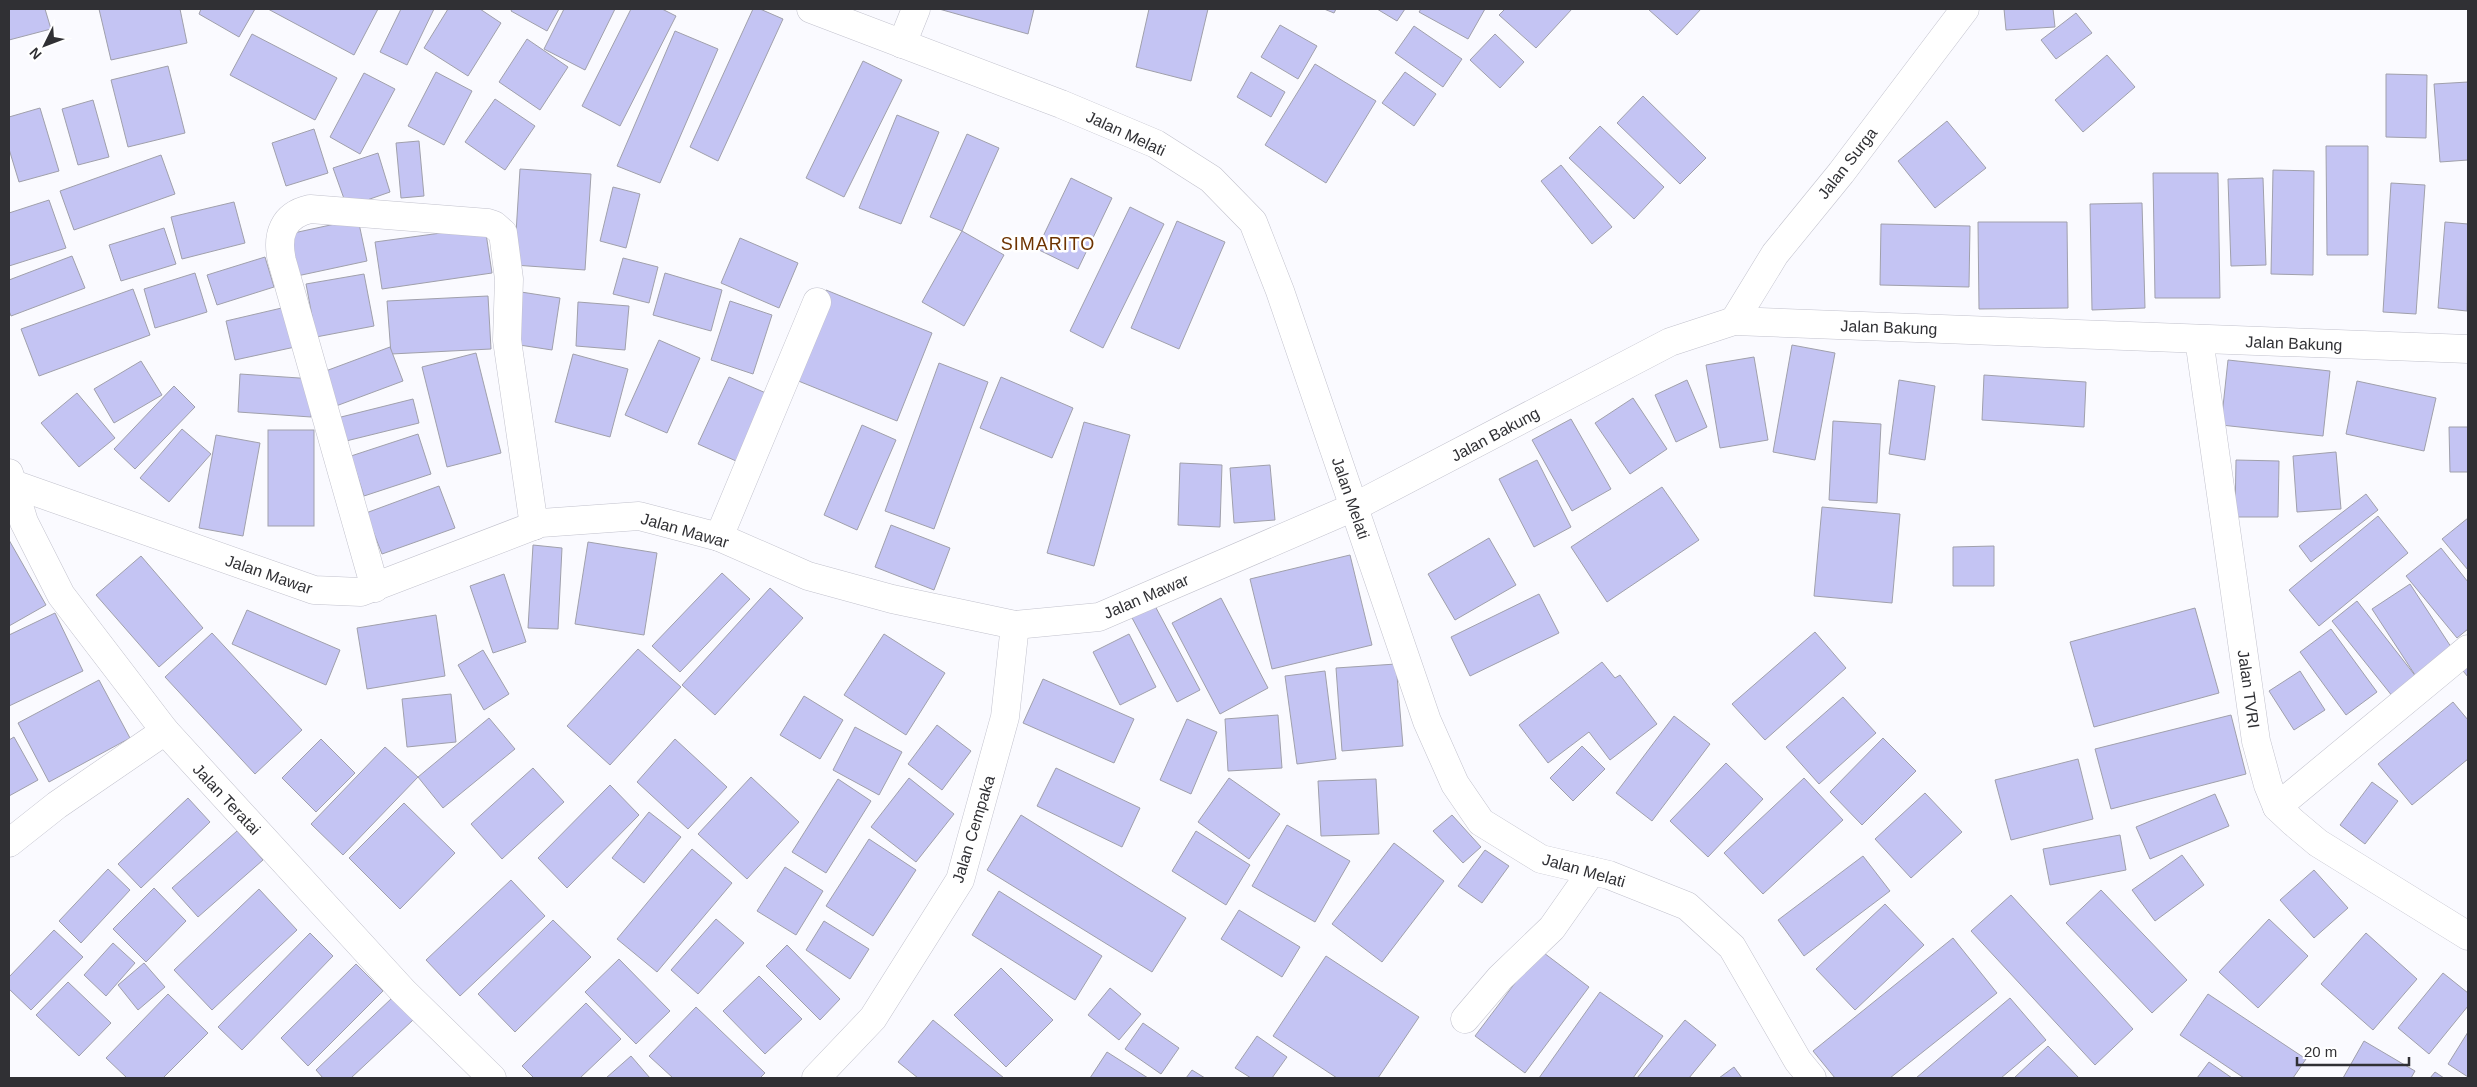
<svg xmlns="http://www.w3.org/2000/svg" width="2477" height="1087" font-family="Arial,sans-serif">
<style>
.building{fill:#c4c4f3;stroke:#a0a0ab}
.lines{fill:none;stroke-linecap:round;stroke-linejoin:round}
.minor-casing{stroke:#c2c2cd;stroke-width:29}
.minor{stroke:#fff;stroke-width:28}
.labels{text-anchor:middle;stroke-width:5;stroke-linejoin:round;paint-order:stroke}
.street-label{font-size:16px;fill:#303034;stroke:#fff}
.neighbourhood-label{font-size:18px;letter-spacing:1px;fill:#6e3300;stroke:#fff}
</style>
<rect width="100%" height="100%" fill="#fafaff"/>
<g class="building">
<polygon points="9,9 45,9 51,29 9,40"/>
<polygon points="99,9 180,9 187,43 111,60"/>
<polygon points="201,9 255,9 239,37 199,14"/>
<polygon points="268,9 378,9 354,55"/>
<polygon points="401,9 434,9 407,65 380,52"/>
<polygon points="448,9 480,9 501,23 468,76 424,48"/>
<polygon points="512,9 559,9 547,31 511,11"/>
<polygon points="564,9 615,9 585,70 544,49"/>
<polygon points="631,9 662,9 676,16 620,126 582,106"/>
<polygon points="753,9 760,9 783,19 718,161 690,147"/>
<polygon points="939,9 1034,9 1028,34"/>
<polygon points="1149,9 1208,9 1191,81 1136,67"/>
<polygon points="1324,9 1336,9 1334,13"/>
<polygon points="1377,9 1405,9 1397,21"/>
<polygon points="1421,9 1485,9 1468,39 1419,12"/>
<polygon points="1505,9 1572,9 1536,48 1499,15"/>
<polygon points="1648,9 1701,9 1677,35"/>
<polygon points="2004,9 2053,9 2055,27 2006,30"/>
<polygon points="2076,13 2092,33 2056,59 2041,40"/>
<polygon points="1280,25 1317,46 1298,79 1261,57"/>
<polygon points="1414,26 1462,59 1443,87 1395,53"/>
<polygon points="675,31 718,49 660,183 617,166"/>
<polygon points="252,34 337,78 315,120 230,75"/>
<polygon points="1495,34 1524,62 1500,88 1470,60"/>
<polygon points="527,39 568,67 540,110 499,82"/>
<polygon points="2107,55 2135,87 2083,132 2055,100"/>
<polygon points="863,61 902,80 844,197 806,178"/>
<polygon points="1315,64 1376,101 1326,183 1265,145"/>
<polygon points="168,66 185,133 128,147 111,80"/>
<polygon points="436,72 472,91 444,145 408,126"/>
<polygon points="1251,72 1285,92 1271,117 1237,97"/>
<polygon points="1405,72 1436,94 1414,126 1382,103"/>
<polygon points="364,73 395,89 360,154 330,137"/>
<polygon points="2386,74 2427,75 2426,138 2386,137"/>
<polygon points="2468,82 2468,160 2440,162 2434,84"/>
<polygon points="1643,96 1706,158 1680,184 1617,123"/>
<polygon points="495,99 535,126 505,170 465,142"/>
<polygon points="93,100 109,157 78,165 62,109"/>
<polygon points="40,108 59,171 19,182 9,149 9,117"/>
<polygon points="897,115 939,132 901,224 859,208"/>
<polygon points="1947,121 1986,168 1935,208 1898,161"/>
<polygon points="1600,126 1664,187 1634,219 1569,158"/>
<polygon points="314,129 328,173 286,186 272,143"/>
<polygon points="967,134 999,148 962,231 930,217"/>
<polygon points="419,141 424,196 401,198 396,143"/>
<polygon points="2326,146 2368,146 2368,255 2327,255"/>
<polygon points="378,153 390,192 347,207 333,168"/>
<polygon points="161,155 175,194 74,230 60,191"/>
<polygon points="1561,165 1612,227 1592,244 1541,181"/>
<polygon points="520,169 591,174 585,270 514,265"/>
<polygon points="2273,170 2314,171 2313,275 2271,274"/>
<polygon points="2153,173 2218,173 2220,298 2155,298"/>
<polygon points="1071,178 1112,198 1078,269 1037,249"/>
<polygon points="2263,178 2266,265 2231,266 2228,179"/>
<polygon points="2391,183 2425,185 2416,314 2383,312"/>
<polygon points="613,187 640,194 626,248 600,241"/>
<polygon points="49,200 66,248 9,266 9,213"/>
<polygon points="234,202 245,243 182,259 171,217"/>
<polygon points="2142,203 2145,308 2092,310 2090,204"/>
<polygon points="1130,207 1164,224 1103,348 1070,331"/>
<polygon points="358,219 367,261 297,276 289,234"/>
<polygon points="1177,221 1225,242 1179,349 1131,328"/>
<polygon points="1978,222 2067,222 2068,308 1979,309"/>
<polygon points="2445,222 2468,224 2467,311 2438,308"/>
<polygon points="1881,224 1970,226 1969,287 1880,285"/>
<polygon points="485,227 492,273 382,289 375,242"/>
<polygon points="164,228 176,264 121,281 109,245"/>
<polygon points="962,231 1004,255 964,326 922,302"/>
<polygon points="740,238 798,263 779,308 721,283"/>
<polygon points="72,256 85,288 11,316 9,311 9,280"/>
<polygon points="265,257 274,287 217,305 207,275"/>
<polygon points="623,258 658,267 649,303 613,294"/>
<polygon points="195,273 207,312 155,328 144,289"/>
<polygon points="665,273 722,290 711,331 653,315"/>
<polygon points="364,274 374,326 316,337 306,284"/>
<polygon points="133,289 150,335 39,376 21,329"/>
<polygon points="826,290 932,333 897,421 791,378"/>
<polygon points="521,292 560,298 552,350 513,344"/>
<polygon points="488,296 491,349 391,354 387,301"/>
<polygon points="730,301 772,315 753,374 711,360"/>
<polygon points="578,302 629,306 625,350 576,346"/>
<polygon points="286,307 295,347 235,360 226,321"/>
<polygon points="659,340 700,358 667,433 625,415"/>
<polygon points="1792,345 1835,353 1815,460 1773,452"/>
<polygon points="390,347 403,381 336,406 323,372"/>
<polygon points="476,353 501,453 447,467 422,367"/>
<polygon points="573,354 628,369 610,437 555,422"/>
<polygon points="1754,357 1768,440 1720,448 1706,365"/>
<polygon points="2228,360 2330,371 2323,436 2221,425"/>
<polygon points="141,361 162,395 114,423 94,389"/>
<polygon points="939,363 988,382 934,529 885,511"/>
<polygon points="240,374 314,379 311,417 238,412"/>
<polygon points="1984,375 2086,382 2084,427 1982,420"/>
<polygon points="729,377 775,397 745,465 698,444"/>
<polygon points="1001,377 1073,408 1052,458 980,428"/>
<polygon points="1687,380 1707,427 1676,442 1655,395"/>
<polygon points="1899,380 1935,386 1925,460 1889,454"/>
<polygon points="2357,381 2436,398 2424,451 2346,434"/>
<polygon points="174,386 195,407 135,469 114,449"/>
<polygon points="77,393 115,438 79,467 41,423"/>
<polygon points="1633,398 1667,449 1630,474 1595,423"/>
<polygon points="413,399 419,423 342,442 337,418"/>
<polygon points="1571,419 1611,489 1572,511 1532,440"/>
<polygon points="1833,421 1881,424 1877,503 1829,500"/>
<polygon points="1084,422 1130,435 1094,566 1047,553"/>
<polygon points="862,425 896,440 857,530 824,515"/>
<polygon points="2449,427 2468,427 2468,472 2450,472"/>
<polygon points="182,429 211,454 169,502 140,478"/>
<rect x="268" y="430" width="46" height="96"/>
<polygon points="418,434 431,474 364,496 351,456"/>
<polygon points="216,435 260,443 243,536 199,528"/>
<polygon points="2336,452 2341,509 2297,512 2293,456"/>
<polygon points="1537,460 1571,527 1534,547 1499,479"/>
<polygon points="2236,460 2279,461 2278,517 2235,517"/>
<polygon points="1180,463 1222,465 1220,527 1178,525"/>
<polygon points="1270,465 1275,520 1234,523 1230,468"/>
<polygon points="439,486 455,528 382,554 366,513"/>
<polygon points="1662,487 1699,540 1607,602 1571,547"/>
<polygon points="2366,494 2378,510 2311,562 2299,546"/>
<polygon points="1822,507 1900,514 1892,603 1814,596"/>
<polygon points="2378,516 2408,553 2319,626 2289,590"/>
<polygon points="2468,518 2468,570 2442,539"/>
<polygon points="891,525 950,548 934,590 875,567"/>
<polygon points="1489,538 1516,585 1455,620 1428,574"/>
<polygon points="9,540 46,605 9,626"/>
<polygon points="588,542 657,553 644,635 575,624"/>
<polygon points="533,545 562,548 558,629 528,628"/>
<polygon points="1994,546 1994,586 1953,586 1953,547"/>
<polygon points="2441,548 2468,582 2468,629 2457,638 2406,576"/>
<polygon points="1350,555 1372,645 1272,669 1250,579"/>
<polygon points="141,556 203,628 159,667 96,595"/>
<polygon points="722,573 750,599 680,672 652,646"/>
<polygon points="504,574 526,642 493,653 470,586"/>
<polygon points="2410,584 2455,653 2417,678 2372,609"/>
<polygon points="770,588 803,618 715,715 682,685"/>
<polygon points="1539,594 1559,633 1470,676 1451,637"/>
<polygon points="1221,598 1268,688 1220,714 1172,623"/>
<polygon points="2357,601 2417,678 2393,697 2332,621"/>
<polygon points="1154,604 1200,690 1177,702 1131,616"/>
<polygon points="2195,608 2219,693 2094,727 2070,642"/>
<polygon points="247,610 340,650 326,685 232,644"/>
<polygon points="55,613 83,671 9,706 9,635"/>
<polygon points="436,615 445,676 367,689 357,628"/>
<polygon points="2331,629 2377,692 2346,715 2300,652"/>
<polygon points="1815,632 1846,668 1765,740 1732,704"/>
<polygon points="212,633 302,730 255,774 165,677"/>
<polygon points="884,634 945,673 906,735 844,695"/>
<polygon points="1129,634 1156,687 1120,705 1093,652"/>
<polygon points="638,649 681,687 610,765 567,726"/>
<polygon points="483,650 509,694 484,710 458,665"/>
<polygon points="2468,658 2468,677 2459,666"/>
<polygon points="1602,662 1615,678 1620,675 1657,724 1610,760 1589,732 1548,763 1519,725"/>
<polygon points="1396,664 1403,746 1342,751 1336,668"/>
<polygon points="1325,671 1336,759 1297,764 1285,676"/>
<polygon points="2300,671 2325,710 2294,730 2269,691"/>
<polygon points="1043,679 1134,719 1114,763 1023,723"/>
<polygon points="99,680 130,738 49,782 18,723"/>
<polygon points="451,694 456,742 407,747 402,699"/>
<polygon points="804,696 843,720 820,759 780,735"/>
<polygon points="1843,697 1876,733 1819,784 1786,747"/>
<polygon points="2453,702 2468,720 2468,759 2412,805 2378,764"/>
<polygon points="1278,715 1282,768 1228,771 1225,719"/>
<polygon points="2231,715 2246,774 2111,809 2095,749"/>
<polygon points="1674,716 1710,744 1652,821 1616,793"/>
<polygon points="489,718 515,749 443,808 418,777"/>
<polygon points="1187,719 1217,732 1191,794 1160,780"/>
<polygon points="937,725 971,751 942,790 908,764"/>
<polygon points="855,727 902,752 879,795 833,770"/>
<polygon points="14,737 38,780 9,796 9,740"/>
<polygon points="1883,738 1916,771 1862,825 1830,792"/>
<polygon points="321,739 355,773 316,812 282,778"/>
<polygon points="675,739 727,787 688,829 637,782"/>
<polygon points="1582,746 1605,769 1573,801 1550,778"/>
<polygon points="385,747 418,777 343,855 311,824"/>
<polygon points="2078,759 2093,819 2011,840 1995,780"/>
<polygon points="1726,763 1763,799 1708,857 1670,821"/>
<polygon points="533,768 564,802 502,859 471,824"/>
<polygon points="1056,768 1140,808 1122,847 1037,806"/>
<polygon points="751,777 799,822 747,879 698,834"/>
<polygon points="909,778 954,814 916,862 871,827"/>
<polygon points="1229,778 1280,814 1249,859 1198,822"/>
<polygon points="1804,778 1843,820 1763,894 1724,853"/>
<polygon points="838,779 871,801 826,873 792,852"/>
<polygon points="1376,779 1379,834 1321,836 1318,781"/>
<polygon points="2372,782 2398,801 2365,844 2340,825"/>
<polygon points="610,785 639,815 567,888 538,858"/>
<polygon points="1925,793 1962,832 1911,878 1875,839"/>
<polygon points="2215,794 2229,826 2150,859 2136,827"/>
<polygon points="188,798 210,822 141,888 118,864"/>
<polygon points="404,803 455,853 400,909 349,858"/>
<polygon points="649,812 681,837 644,883 612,858"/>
<polygon points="1021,815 1186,918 1152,972 987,870"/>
<polygon points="1452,815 1481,847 1463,863 1433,831"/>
<polygon points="1287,825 1350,861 1315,922 1252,886"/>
<polygon points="237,831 263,860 198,917 172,888"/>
<polygon points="1196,831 1250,865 1226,905 1172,871"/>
<polygon points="2120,835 2126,870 2050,885 2043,849"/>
<polygon points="869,839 916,870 873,936 826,906"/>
<polygon points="1394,843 1444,881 1382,962 1332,924"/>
<polygon points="692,849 732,883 657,972 617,939"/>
<polygon points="1485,850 1509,866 1482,903 1458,886"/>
<polygon points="2182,855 2204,885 2155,921 2132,890"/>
<polygon points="1863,856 1890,891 1804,956 1778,920"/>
<polygon points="785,867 823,891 796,935 757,911"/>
<polygon points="108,869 130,890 81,943 59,921"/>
<polygon points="2314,870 2348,908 2314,938 2280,900"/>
<polygon points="511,880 545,916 460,996 426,960"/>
<polygon points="154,888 186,921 146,962 113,929"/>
<polygon points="259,889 297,930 212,1010 174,970"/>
<polygon points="2101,890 2187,980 2152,1013 2066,923"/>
<polygon points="999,891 1102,956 1075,1000 972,935"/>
<polygon points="2011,895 2133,1029 2095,1065 1971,931"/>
<polygon points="1885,904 1924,945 1855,1010 1816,969"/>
<polygon points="1239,910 1300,947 1282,977 1221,939"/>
<polygon points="716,919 744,943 698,994 671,970"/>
<polygon points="2269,919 2308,956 2258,1008 2219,972"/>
<polygon points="553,920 591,957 515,1032 478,994"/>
<polygon points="824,921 869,949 850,979 806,950"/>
<polygon points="54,930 83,957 31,1010 9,989 9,977"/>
<polygon points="310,933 333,956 242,1050 218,1027"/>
<polygon points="2366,933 2417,979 2373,1030 2321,984"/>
<polygon points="1953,938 1997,993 1890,1078 1835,1078 1813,1051"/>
<polygon points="113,943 135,963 106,996 84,975"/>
<polygon points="787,945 840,999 820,1020 766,966"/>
<polygon points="1540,950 1589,987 1525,1073 1475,1036"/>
<polygon points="1326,956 1419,1017 1378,1078 1337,1078 1273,1036"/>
<polygon points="619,959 670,1011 636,1044 585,992"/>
<polygon points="144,963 165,987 138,1010 118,985"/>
<polygon points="356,964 383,991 308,1066 281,1038"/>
<polygon points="1001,968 1053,1020 1006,1067 954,1015"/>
<polygon points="2443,973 2468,993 2468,1006 2429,1054 2398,1028"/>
<polygon points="759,976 802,1019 765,1054 723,1011"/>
<polygon points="68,982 111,1023 79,1056 36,1015"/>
<polygon points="1110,988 1141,1014 1119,1040 1088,1015"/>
<polygon points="1600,992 1663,1036 1633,1078 1539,1078"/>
<polygon points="168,994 208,1033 163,1078 127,1078 106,1058"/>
<polygon points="2208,994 2306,1059 2293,1078 2244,1078 2180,1035"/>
<polygon points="392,998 413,1020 351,1078 323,1078 316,1070"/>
<polygon points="2010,998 2046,1040 2001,1078 1916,1078"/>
<polygon points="586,1003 621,1039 580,1078 534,1078 522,1066"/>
<polygon points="696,1007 765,1073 760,1078 673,1078 649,1056"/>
<polygon points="933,1020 1004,1078 918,1078 898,1062"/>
<polygon points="1685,1020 1716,1045 1689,1078 1637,1078"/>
<polygon points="1143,1023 1179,1048 1161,1074 1125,1049"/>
<polygon points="2468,1032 2468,1077 2448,1064"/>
<polygon points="1257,1036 1287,1057 1272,1078 1251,1078 1235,1068"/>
<polygon points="2364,1041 2415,1071 2411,1078 2343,1078"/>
<polygon points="2048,1046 2079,1078 2014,1078"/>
<polygon points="1107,1052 1148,1078 1090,1078"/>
<polygon points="631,1056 650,1078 606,1078"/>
<polygon points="2209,1062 2232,1078 2197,1078"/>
<polygon points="1734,1067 1742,1078 1719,1078"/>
<polygon points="1192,1070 1205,1078 1186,1078"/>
<polygon points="2435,1072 2444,1078 2430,1078"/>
</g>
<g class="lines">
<g class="minor-casing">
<g id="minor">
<polyline points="811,9 1061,104 1156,144 1211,179 1253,222 1280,291 1427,721 1455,784 1481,822 1541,859 1609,875 1687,906 1732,947 1798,1061 1812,1078"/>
<polyline points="902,44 916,9"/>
<polyline points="1734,321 1775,254 1841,173 1965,9"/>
<polyline points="2199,339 2256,741 2268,785 2277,807 2293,822 2318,843 2468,936"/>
<polyline points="9,473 24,522 61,595 165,731 403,991 492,1078"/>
<polyline points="13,484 314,590 361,592 541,523 639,516 719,537 808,576 892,599 1015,625 1099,617 1354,507 1670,342 1734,321 2468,349"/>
<polyline points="719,537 817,302"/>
<path d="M375 588 282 261C276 235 283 215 310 209L488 223 494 225 503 233 509 279 507 340 534 526"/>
<polyline points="2277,807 2468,649"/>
<polyline points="9,843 57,805 165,731"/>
<polyline points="1465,1019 1500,978 1552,928 1592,871"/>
<polyline points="816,1078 873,1018 960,880 1005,717 1015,625"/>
</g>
</g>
<use href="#minor" class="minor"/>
</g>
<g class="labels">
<g class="street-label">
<text transform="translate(1126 133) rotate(25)" y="6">Jalan Melati</text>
<text transform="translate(1847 163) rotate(-52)" y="6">Jalan Surga</text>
<text transform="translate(1889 327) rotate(2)" y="6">Jalan Bakung</text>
<text transform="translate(2294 343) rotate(2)" y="6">Jalan Bakung</text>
<text transform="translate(1495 434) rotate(-28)" y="6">Jalan Bakung</text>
<text transform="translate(1351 498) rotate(71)" y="6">Jalan Melati</text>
<text transform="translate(685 530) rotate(16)" y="6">Jalan Mawar</text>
<text transform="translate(269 574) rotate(19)" y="6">Jalan Mawar</text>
<text transform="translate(1146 596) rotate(-23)" y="6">Jalan Mawar</text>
<text transform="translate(2249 689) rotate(82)" y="6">Jalan TVRI</text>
<text transform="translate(227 799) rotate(47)" y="6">Jalan Teratai</text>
<text transform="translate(973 829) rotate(-73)" y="6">Jalan Cempaka</text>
<text transform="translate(1584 870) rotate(16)" y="6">Jalan Melati</text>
</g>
<g class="neighbourhood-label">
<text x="1048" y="250">SIMARITO</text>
</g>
</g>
<rect width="2477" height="1087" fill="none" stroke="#303034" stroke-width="20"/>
<g transform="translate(45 45) rotate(228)" stroke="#ffffff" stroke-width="4" paint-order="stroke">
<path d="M0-4L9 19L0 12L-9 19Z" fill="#303034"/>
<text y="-8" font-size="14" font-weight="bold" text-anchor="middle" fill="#303034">N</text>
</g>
<path d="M2297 1057v8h112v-8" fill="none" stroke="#303034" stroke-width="2.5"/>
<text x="2304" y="1057" font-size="15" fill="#303034" stroke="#ffffff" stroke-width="4" paint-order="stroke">20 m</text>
</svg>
